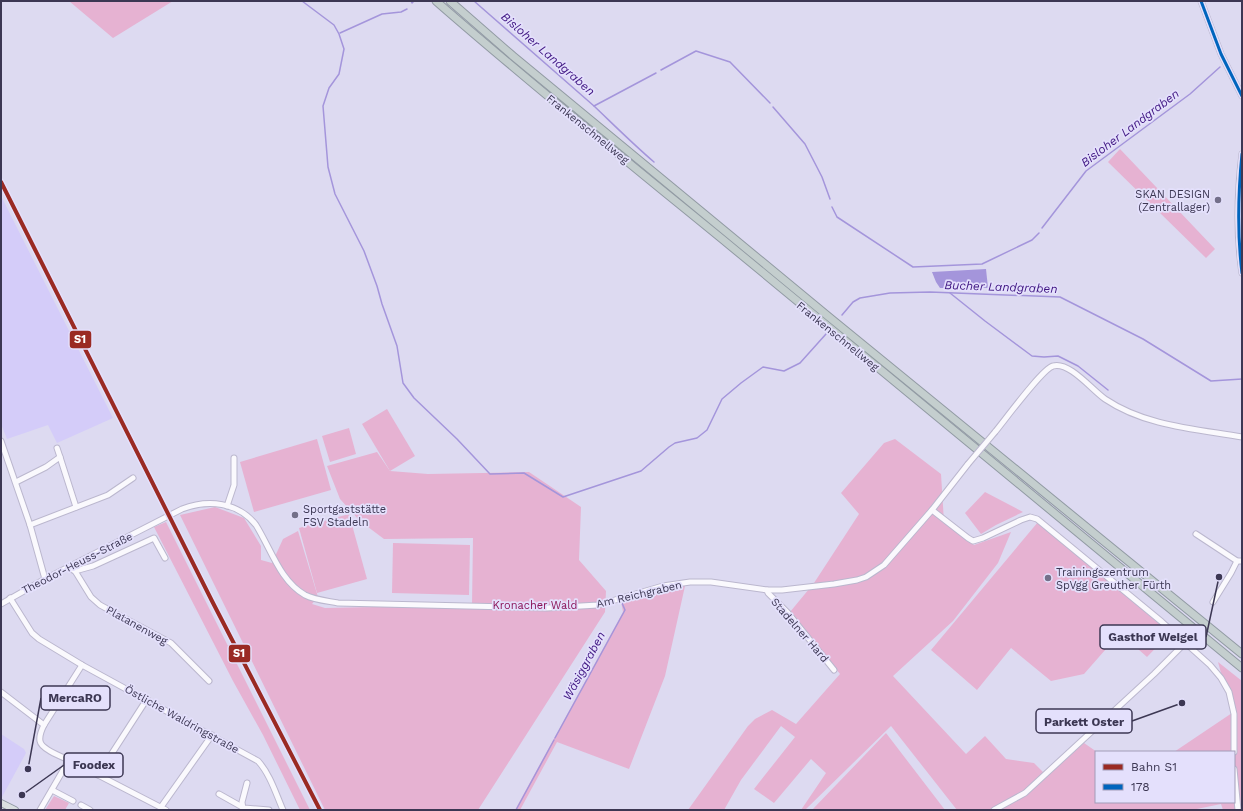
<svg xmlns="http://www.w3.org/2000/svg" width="1243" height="811" font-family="'Work Sans',sans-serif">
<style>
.built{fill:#d4ccf9}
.green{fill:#e6b2d2}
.water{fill:#a495db}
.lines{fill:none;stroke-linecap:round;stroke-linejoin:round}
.stream{stroke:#a495db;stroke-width:1.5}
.minor-casing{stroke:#bbb7ce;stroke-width:7}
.major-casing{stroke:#919aa3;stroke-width:8}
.highway-casing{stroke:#919aa3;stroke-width:9}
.minor{stroke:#faf9fd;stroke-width:5}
.major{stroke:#dadfe1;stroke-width:6}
.highway{stroke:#c4cece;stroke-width:7}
.minor-bridge-casing{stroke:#bbb7ce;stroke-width:7;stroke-linecap:butt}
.minor-bridge{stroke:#faf9fd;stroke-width:5}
.bus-1-casing{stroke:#e4e0fc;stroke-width:6}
.bus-1{stroke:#0065bd;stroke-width:3}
.rail-1-casing{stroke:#e4e0fc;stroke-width:7}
.rail-1{stroke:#9a2a23;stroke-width:4}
.poi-dot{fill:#74708a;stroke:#e4e0fc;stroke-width:1.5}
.labels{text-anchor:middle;stroke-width:3.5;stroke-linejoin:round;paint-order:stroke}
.street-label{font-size:11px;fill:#3c3753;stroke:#e4e0fc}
.poi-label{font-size:11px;fill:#3c3753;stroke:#e4e0fc;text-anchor:start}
.park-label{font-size:11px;fill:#8b1257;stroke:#e4e0fc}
.water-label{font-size:12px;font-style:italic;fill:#3e1481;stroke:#e4e0fc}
.leader{fill:none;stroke:#3c3753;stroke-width:1.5}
.callout-dot{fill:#3c3753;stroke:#e4e0fc;stroke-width:1.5}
.callout{fill:#e4e0fc;stroke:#3c3753;stroke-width:1.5}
.callout-label{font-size:12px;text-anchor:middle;font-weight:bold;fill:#3c3753}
.line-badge{stroke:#e4e0fc;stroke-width:1.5}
.badge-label{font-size:11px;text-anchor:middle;font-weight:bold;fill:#fff}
</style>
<rect width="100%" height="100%" fill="#dddaf1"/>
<g class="built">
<polygon points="1,196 113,418 57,443 48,425 7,439 1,424"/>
<polygon points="1,734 24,749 26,753 2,797 1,796"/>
</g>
<g class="green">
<polygon points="69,1 173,1 113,38"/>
<polygon points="1120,149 1215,249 1206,258 1108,162"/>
<polygon points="387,409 415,456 390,471 362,424"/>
<polygon points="349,428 356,454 330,462 322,436"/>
<polygon points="317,439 331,490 254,512 240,462"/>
<polygon points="895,439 941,474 944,522 974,545 1011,532 998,563 953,621 893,676 966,754 985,736 1006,759 1034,763 1044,773 1024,791 989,810 957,810 891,726 805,810 801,810 826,773 811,759 774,803 754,789 795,737 781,726 741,780 724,810 688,810 748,726 755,719 772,710 796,724 840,674 790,612 814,583 859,514 841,493 884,443"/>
<polygon points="377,452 390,471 428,474 529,472 581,507 579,560 606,591 605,612 478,810 325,810 180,515 215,507 244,518 261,546 261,560 272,563 283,539 298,531 318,597 312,604 325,608 472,605 473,538 384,539 360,521 340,499 327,466"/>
<polygon points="985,492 1023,512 996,525 981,534 965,513"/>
<polygon points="349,514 367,579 317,593 299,528"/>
<polygon points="166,522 310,810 300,810 263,735 233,681 154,527"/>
<polygon points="1038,522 1170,633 1147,657 1120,633 1084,674 1051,681 1011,648 977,690 931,650"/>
<polygon points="393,543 470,545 469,595 392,593"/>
<polygon points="685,586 665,676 629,769 557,742 520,810 515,810 623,612 621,601 654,591"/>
<polygon points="1218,662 1242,681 1242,810 1223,810 1221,804 1192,810 1000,810 1026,795 1084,743 1097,752 1096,802 1234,802 1234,752 1174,752 1232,713"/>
<polygon points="886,733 945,810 812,810"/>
<polygon points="54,796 69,803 65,810 45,810"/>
</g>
<polygon class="water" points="986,269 988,288 940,288 936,282 932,272"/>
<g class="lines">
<g class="stream">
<polyline points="302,1 334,25 339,34 344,49 339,74 329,88 323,106 328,167 335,194 364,251 377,286 382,304 397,346 403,383 414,398 457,439 490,474 524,473 563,497 641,471 669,447 675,443 697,438 707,430 722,399 741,383 763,367 784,371 800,363 826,334"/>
<polyline points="411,1 412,3 414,1"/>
<polyline points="474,1 594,106 656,73"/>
<polyline points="340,33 382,14 401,12 407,9"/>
<polyline points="661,70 696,51 730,62 770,103"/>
<path d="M594 106C614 125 633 144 654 162"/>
<polyline points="773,107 805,144 822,177 830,199"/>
<polyline points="832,207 837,217 913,267 982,264 1032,240 1039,233"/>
<polyline points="1042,228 1086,171 1190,94 1220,67"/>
<polyline points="950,293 985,321 1032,356 1044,357 1058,356 1078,366 1108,390"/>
<polyline points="842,315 853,302 860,298 890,293 930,292 1060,297 1143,339 1211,381 1242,379"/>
<polyline points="555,738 625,610 622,603"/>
<polyline points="516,810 554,740"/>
</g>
<g class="minor-casing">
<g id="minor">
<polyline points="1201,1 1221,54 1242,96"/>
<path d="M1242 154C1237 194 1236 233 1242 273"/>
<path d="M995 432C1005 420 1042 369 1053 366 1069 361 1092 390 1105 399 1145 426 1195 429 1242 437"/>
<polyline points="1,441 30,525 45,579"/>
<polyline points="57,448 60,457"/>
<polyline points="16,482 46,467 60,457 76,507"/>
<polyline points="227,506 234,485 234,458"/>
<polyline points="932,510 968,538 973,541 983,538 1021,520 1030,517 1037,519 1162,622 1210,665 1221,678 1229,692 1234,714 1234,752"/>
<polyline points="30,525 108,495 133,478"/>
<polyline points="1196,534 1237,561 1242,561"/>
<polyline points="69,568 75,571 91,597 100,605 171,643 209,681"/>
<polyline points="75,571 93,566 154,538 165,558"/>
<polyline points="767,590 768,593 788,613 834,670"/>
<path d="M10 598 32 633 39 639 82 665 258 761C270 774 276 794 283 810"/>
<polyline points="1213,602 1231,573 1237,561"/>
<path d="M1 604 45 579 182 509C208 499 238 502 256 525 271 549 280 581 305 595 315 600 328 601 338 603L547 608 598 605 663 586 690 582H711L767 590H782L834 584 857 580 866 577 884 565 932 510 968 464"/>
<polyline points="1,692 44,725"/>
<polyline points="69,760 166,810"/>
<polyline points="1234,769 1238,810"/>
<polyline points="98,775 147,699"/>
<polyline points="52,790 73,801"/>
<polyline points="219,794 244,808 269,810"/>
<polyline points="81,805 90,810"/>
<polyline points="161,807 212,735"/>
<polyline points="243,809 242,802 247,783"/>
<path d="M40 810 69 760C62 757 41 749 40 741 39 736 42 729 44 725L82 665"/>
<polyline points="994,810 1025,793 1154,674 1186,642"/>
</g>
</g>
<g class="major-casing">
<polyline id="major" points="1,803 15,810"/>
</g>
<g class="highway-casing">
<g id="highway">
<path d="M436 1C531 84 629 163 727 243 898 385 1071 526 1242 668"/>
<polyline points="450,1 513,56 829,317 1242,654"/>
</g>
</g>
<use href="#minor" class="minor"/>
<use href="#major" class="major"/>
<use href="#highway" class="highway"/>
<g class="minor-bridge-casing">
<polyline id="minor-bridge" points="968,464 995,432"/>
</g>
<use href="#minor-bridge" class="minor-bridge"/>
<g class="bus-1-casing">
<g id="bus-1">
<polyline points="1201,1 1221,54 1242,96"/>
<path d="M1242 154C1238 194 1237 233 1242 273"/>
</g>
</g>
<use href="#bus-1" class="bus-1"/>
<g class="rail-1-casing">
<polyline id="rail-1" points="1,182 212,601 320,810"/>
</g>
<use href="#rail-1" class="rail-1"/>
</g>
<g class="poi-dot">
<circle cx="1218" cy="200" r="4"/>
<circle cx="295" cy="515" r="4"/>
<circle cx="1048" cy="578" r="4"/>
</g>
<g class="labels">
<g class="street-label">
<text transform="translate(588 129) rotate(39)" y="4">Frankenschnellweg</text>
<text transform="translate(838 336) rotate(39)" y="4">Frankenschnellweg</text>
<text transform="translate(77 563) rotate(-27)" y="4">Theodor-Heuss-Straße</text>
<text transform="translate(639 594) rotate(-13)" y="4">Am Reichgraben</text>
<text transform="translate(137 625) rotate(29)" y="4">Platanenweg</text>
<text transform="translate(800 630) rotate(49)" y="4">Stadelner Hard</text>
<text transform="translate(182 719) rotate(29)" y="4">Östliche Waldringstraße</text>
</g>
<g class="poi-label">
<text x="1210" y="198" text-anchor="end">SKAN DESIGN<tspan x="1210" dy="13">(Zentrallager)</tspan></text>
<text x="303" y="513">Sportgaststätte<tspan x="303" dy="13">FSV Stadeln</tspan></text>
<text x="1056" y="576">Trainingszentrum<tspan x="1056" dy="13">SpVgg Greuther Fürth</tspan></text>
</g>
<g class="park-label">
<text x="535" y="609">Kronacher Wald</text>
</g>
<g class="water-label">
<text transform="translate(548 54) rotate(41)" y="4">Bisloher Landgraben</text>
<text transform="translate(1130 128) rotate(-37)" y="4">Bisloher Landgraben</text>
<text transform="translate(1001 287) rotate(2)" y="4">Bucher Landgraben</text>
<text transform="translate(584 666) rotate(-62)" y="4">Wäsiggraben</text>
</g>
</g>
<path class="leader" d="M1219 577L1206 637M28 769L41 698M1182 703L1132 721M22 795L64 765"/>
<g class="callout-dot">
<circle cx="1219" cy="577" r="4"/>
<circle cx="28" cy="769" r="4"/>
<circle cx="1182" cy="703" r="4"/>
<circle cx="22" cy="795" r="4"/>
</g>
<g class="callout">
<rect x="1100" y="625" width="106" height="24" rx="4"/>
<rect x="41" y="686" width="69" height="24" rx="4"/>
<rect x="1036" y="709" width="96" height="24" rx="4"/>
<rect x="64" y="753" width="59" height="24" rx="4"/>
</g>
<g class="callout-label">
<text x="1153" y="641">Gasthof Weigel</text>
<text x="75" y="702">MercaRO</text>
<text x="1084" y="726">Parkett Oster</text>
<text x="94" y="769">Foodex</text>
</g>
<g class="line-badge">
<rect x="69" y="330" width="23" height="19" rx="4" fill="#9a2a23"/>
<rect x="228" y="644" width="23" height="19" rx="4" fill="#9a2a23"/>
</g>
<g class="badge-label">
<text x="80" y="343">S1</text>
<text x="239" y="657">S1</text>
</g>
<rect width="1243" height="811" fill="none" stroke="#3c3753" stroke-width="4"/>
<rect x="1095" y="751" width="140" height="52" fill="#e4e0fc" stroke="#a19cb8"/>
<rect x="1103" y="764" width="20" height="6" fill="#9a2a23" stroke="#a19cb8"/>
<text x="1131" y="771" font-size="12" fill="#3c3753">Bahn S1</text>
<rect x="1103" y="784" width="20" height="6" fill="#0065bd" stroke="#a19cb8"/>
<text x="1131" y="791" font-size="12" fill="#3c3753">178</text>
</svg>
